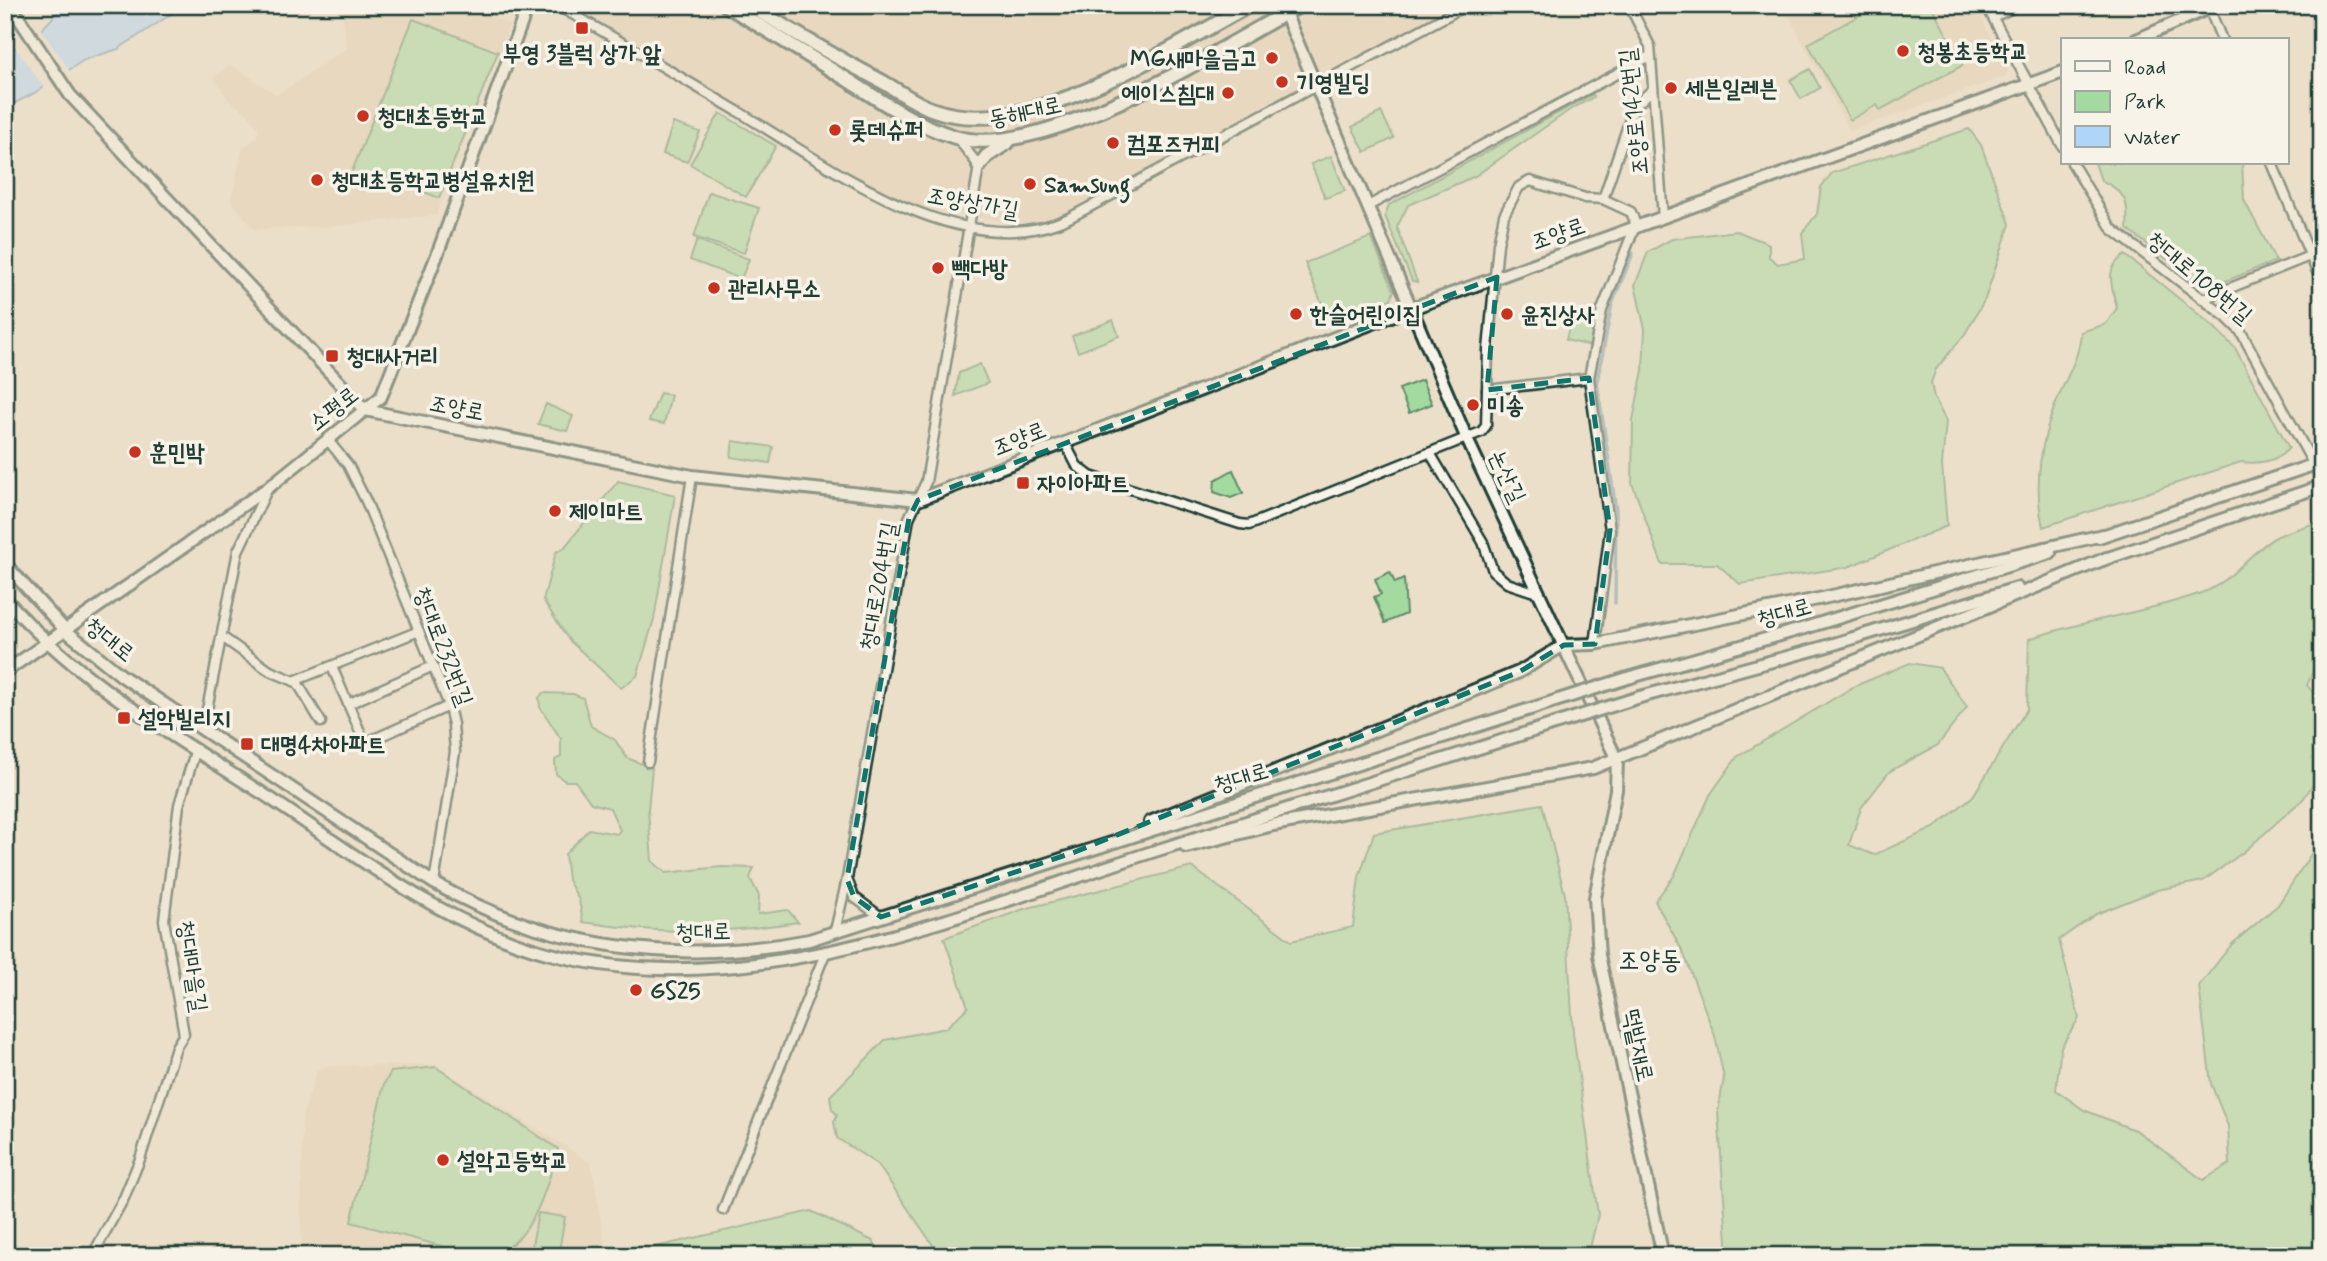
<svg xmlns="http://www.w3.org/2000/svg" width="2327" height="1261" font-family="Mynerve,'Poor Story',sans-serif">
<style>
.built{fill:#e3d1b4}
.green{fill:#a2da9f;stroke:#608c6a;stroke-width:2}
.water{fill:#afd5f9;stroke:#7598aa;stroke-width:2}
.pier{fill:#ebdfc9}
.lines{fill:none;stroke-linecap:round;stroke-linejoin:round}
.stream{stroke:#7598aa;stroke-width:3.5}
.minor-casing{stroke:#1f3d34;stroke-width:13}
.tertiary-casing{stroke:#1f3d34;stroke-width:16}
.primary-casing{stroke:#1f3d34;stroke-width:18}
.minor{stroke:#f7f3e8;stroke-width:8}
.tertiary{stroke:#f7f3e8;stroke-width:10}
.primary{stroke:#f7f3e8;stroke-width:12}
.tertiary-bridge-casing{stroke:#1f3d34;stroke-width:16;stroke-linecap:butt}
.tertiary-bridge{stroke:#f7f3e8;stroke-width:10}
.marked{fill:none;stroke:#0f766e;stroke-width:5;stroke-dasharray:14 9;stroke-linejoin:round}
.poi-dot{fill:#c8321e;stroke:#f7f3e8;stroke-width:2.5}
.labels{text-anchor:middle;stroke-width:7;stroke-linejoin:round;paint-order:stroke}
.poi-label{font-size:23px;font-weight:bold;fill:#1f3d34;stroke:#f7f3e8;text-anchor:start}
.street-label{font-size:23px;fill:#1f3d34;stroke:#f7f3e8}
.quarter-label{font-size:26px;fill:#1f3d34;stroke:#f7f3e8}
</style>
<rect width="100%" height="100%" fill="#ebdfc9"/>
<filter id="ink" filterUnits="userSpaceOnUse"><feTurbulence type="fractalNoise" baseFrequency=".0143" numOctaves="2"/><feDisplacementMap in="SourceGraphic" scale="14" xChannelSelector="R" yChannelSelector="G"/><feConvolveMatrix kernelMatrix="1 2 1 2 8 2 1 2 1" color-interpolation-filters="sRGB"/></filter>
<g filter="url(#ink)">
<g class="built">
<polygon points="353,5 465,5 510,25 436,215 325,227 254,229 231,201 243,148 257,137 258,128 248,114 229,100 213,77 229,66 234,67 277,95 347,48 342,12"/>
<polygon points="569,5 1453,5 1067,213 1024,224 918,207 876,188"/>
<polygon points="1783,5 1974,5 2008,69 2006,76 1850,131"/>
<polygon points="435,1065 591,1163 607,1256 301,1256 302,1117 317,1071 327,1066"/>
</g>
<g class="green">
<polygon points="1878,5 1931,5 1963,65 1880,110 1877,105 1850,120 1808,44"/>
<polygon points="413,19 498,52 439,198 385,176 381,186 351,174"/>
<polygon points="1810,69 1820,88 1801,99 1790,80"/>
<polygon points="1593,94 1594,97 1571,109 1475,176 1408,205 1397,227 1417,282 1412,281 1385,216 1389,205"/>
<polygon points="1381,112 1394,138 1365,152 1352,127"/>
<polygon points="720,113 776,146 746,197 690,164"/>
<polygon points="673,123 700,132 687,162 663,154"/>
<polygon points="1969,129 1981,145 2010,224 1985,299 1965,334 1936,369 1931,383 1934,398 1946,421 1942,465 1947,526 1848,567 1740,584 1717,564 1662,564 1632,483 1633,420 1643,370 1645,329 1635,285 1648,252 1672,239 1737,231 1769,244 1769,257 1778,264 1805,259 1802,233 1817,214 1821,187 1832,173"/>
<polygon points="1631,134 1639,137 1634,154 1624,153"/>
<polygon points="1331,156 1345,191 1325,198 1311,164"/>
<path d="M2095 163H2242L2244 200 2276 261 2218 284 2198 283 2127 229C2129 201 2126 192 2101 180Z"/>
<polygon points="709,192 759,208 744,253 694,237"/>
<polygon points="1371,237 1394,291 1391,299 1330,323 1305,263"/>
<polygon points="697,240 749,259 741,279 690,260"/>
<path d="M2125 255 2213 326 2235 348 2289 448C2277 462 2259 464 2241 462L2043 527C2033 485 2041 438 2058 398 2067 376 2080 356 2081 332L2106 324 2117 308C2112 285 2103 269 2125 255Z"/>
<polygon points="1571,318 1595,322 1590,346 1566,340"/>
<polygon points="1113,320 1119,336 1078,352 1072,336"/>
<polygon points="980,364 988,383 955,396 959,373"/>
<polygon points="1422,380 1432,404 1409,413 1399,389"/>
<polygon points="660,393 671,395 664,424 649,421"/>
<polygon points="546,404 573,416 567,431 538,424"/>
<polygon points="733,441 773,447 770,463 731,457"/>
<polygon points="1233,470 1243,493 1231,498 1214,492 1215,480"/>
<polygon points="618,481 675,495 654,619 637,676 621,688 569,640 543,600 556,552 564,548"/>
<path d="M2322 521V650L2307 685 2322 704V771L2303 799 2245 851 2203 881 2157 890 2096 914 2059 940 2079 1018 2061 1047 2056 1090 2084 1110 2137 1131 2203 1180 2230 1164 2228 1126 2211 1084 2199 986 2232 944 2278 905 2311 854 2322 847V1256H1728L1718 1111 1724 1078 1715 1036 1683 952 1655 901 1674 876 1710 795 1737 757 1855 686 1910 663 1940 668 1967 707 1938 745 1890 771 1861 808 1849 845 1874 855 1934 828 1973 796 2027 709 2029 639C2086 619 2147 613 2204 592 2233 581 2250 551 2276 537 2290 530 2307 526 2322 521Z"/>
<polygon points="1390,572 1395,583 1404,579 1406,614 1385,623 1374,597 1381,594 1375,579"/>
<path d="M543 693 573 694 583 698 591 726 615 740 627 758 652 768 648 810 652 861 666 873 721 867 754 868 750 878 759 896 758 914 788 910 798 922C721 934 660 934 583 922L579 900 568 880 565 854 589 829 617 834 620 830 610 808 591 803 575 781H565L556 774 555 760 561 757V739L540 707 539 698Z"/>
<polygon points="1542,804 1565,895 1573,1033 1598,1215 1588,1256 936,1256 935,1248 878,1165 837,1138 834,1122 837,1115 832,1109 830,1096 885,1040 946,1028 968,1007 944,938 1024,909 1192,867 1291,941 1353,927 1359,877 1374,833"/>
<path d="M436 1067 558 1149C546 1188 531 1256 479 1256L351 1222 384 1084 391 1072Z"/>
<polygon points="811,1211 873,1241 882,1256 633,1256 634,1252"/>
<polygon points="538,1213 565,1217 558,1256 530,1256"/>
</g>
<polygon class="water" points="64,5 185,5 118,49 84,60 33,94 5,108 5,53 36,36"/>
<polygon class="pier" points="40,28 71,73 45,89 13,44"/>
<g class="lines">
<polyline class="stream" points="1615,603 1616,510 1597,382 1612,304 1633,253"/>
<g class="minor-casing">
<g id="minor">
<path d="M556 5C618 39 678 76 739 112 828 165 962 268 1069 218L1467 5"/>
<polyline points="1629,5 1650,46 1663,218"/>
<polyline points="1986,5 2063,147"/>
<polyline points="2209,8 2222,40"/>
<polyline points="1993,17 2019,5"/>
<polyline points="2072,163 2112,229 2226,317 2241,332 2314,465"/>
<polyline points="2272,163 2322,284"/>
<polyline points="1603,199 1631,212 1637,228"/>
<polyline points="1368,206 1650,56"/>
<polyline points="2203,299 2322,251"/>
<polyline points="1487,390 1488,350 1498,244 1504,215 1519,187 1530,181 1585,198 1603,199 1634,107 1653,89"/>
<polyline points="327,439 348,465 366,501 448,703 453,724 455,752 434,883"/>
<polyline points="1065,443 1077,466 1090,476 1240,524 1249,525 1481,432 1486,426 1487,390 1589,378"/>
<polyline points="1430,453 1483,542 1493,571 1507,583 1540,594"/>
<polyline points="222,637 270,671 297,682 321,722"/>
<polyline points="1595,644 1610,530 1589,378 1602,310 1634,229"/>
<polyline points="332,667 365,743 449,706"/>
<polyline points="294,681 419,631"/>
<polyline points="348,704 433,666"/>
<polyline points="203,730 238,551 267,490"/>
<polyline points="648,762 692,476"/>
<polyline points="847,879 854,897 881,917"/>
<polyline points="835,931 847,879 909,518 926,482 979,166 958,139"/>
<polyline points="723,1210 826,951"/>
<polyline points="92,1256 124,1198 140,1159 176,1047 184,1034 164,920 179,805 196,749"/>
</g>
</g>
<g class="tertiary-casing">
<g id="tertiary">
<polyline points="10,5 70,95 365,410 692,476 918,500 1396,314 2063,72"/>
<polyline points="1285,13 1467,439 1617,760 1616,790 1595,898 1599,955 1663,1256"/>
<polyline points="2136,40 2216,5"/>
<polyline points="2099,537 2322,462"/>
<polyline points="2102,560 2322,486"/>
<path d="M5 564 65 630 122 676 434 883C550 950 679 965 809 940L1555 701"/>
<path d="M5 598C78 683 178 738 271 799 363 860 453 932 563 957 759 1003 971 910 1155 851 1291 807 1428 765 1564 721"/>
<polyline points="5,672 269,487 381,397 437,255 528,5"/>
<polyline points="1631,677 1798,630 2050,553"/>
<polyline points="1640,697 1824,647 2017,588"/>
<polyline points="1150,822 1519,672 1564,645 1595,644 1823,598 2103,535"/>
<polyline points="1186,847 1273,825 1593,768 2107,558"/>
</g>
</g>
<g class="primary-casing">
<g id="primary">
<path d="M726 5C767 30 807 55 848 80 882 102 916 125 955 137 1041 163 1221 48 1300 5"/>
<path d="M749 5C793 32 837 58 883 82 899 91 916 104 934 110 1027 143 1169 48 1250 5"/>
<polyline points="979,166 987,156 1008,142"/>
</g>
</g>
<use href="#minor" class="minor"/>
<use href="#tertiary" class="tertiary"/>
<use href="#primary" class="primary"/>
<g class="tertiary-bridge-casing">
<g id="tertiary-bridge">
<polyline points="1555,701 1631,677"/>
<polyline points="1564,721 1640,697"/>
</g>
</g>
<use href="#tertiary-bridge" class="tertiary-bridge"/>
</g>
</g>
<path d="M0 0H2327V1261H0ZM1497 277 1487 390 1589 378 1610 530 1595 644 1564 645 1519 672 1075 852 881 917 854 897 847 879 909 518 918 500Z" fill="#ebdfc9" fill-opacity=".55" fill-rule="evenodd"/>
<path class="marked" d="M1497 277 1487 390 1589 378 1610 530 1595 644 1564 645 1519 672 1075 852 881 917 854 897 847 879 909 518 918 500Z"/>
<g class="poi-dot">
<rect x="575" y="21" width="14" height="14" rx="3.5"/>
<circle cx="1903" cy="51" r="7"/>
<circle cx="1272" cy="58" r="7"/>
<circle cx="1282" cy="82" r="7"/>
<circle cx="1671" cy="88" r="7"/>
<circle cx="1228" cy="93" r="7"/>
<circle cx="363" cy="116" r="7"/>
<circle cx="835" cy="130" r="7"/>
<circle cx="1113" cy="143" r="7"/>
<circle cx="317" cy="180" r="7"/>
<circle cx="1030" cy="184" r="7"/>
<circle cx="938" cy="268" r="7"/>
<circle cx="714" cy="288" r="7"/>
<circle cx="1296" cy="314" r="7"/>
<circle cx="1507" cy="314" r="7"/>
<rect x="325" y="349" width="14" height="14" rx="3.5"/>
<circle cx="1473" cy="405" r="7"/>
<circle cx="135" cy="452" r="7"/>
<rect x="1016" y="476" width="14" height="14" rx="3.5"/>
<circle cx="555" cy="511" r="7"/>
<rect x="117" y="711" width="14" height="14" rx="3.5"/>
<rect x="240" y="737" width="14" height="14" rx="3.5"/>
<circle cx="636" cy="990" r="7"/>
<circle cx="443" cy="1160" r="7"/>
</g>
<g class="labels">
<g class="poi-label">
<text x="1917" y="59">청봉초등학교</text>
<text x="582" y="61" text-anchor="middle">부영 3블럭 상가 앞</text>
<text x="1258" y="66" text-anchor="end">MG새마을금고</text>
<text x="1296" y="90">기영빌딩</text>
<text x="1685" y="96">세븐일레븐</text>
<text x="1214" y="101" text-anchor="end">에이스침대</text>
<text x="377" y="124">청대초등학교</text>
<text x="849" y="138">롯데슈퍼</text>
<text x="1127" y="151">컴포즈커피</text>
<text x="331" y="188">청대초등학교병설유치원</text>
<text x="1044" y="192">Samsung</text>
<text x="952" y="276">빽다방</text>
<text x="728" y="296">관리사무소</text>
<text x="1310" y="322">한슬어린이집</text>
<text x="1521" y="322">윤진상사</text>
<text x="346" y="364">청대사거리</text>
<text x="1487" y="413">미송</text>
<text x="149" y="460">훈민박</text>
<text x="1037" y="491">자이아파트</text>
<text x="569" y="519">제이마트</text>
<text x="138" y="726">설악빌리지</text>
<text x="261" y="752">대명4차아파트</text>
<text x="650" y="998">GS25</text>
<text x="457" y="1168">설악고등학교</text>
</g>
<g class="street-label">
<text transform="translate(1025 111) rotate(-12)" y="8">동해대로</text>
<text transform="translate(1633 112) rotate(-96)" y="8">조양로142번길</text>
<text transform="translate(973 202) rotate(10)" y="8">조양상가길</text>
<text transform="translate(1558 233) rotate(-19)" y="8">조양로</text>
<text transform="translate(2200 277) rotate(40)" y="8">청대로108번길</text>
<text transform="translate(457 407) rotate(11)" y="8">조양로</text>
<text transform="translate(333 408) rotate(-38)" y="8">소평로</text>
<text transform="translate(1019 438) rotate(-22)" y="8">조양로</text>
<text transform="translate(1508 476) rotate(65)" y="8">논산길</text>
<text transform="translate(878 586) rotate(-80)" y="8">청대로204번길</text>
<text transform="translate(1784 612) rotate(-16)" y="8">청대로</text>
<text transform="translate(110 639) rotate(39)" y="8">청대로</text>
<text transform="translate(444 646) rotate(69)" y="8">청대로232번길</text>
<text transform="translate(1241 777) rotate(-17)" y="8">청대로</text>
<text transform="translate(703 931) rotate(-1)" y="8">청대로</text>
<text transform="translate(193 966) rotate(81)" y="8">청대마을길</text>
<text transform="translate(1639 1045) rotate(78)" y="8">떡밭재로</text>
</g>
<g class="quarter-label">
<text x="1650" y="968">조양동</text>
</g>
</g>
<rect width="2327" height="1261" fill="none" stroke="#f7f3e8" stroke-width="28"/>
<rect x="14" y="14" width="2299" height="1233" fill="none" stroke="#1f3d34" stroke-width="2.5" filter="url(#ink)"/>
<rect x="2061" y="38" width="228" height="126" fill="#f7f3e8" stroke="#a1aaa0" stroke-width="2"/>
<rect x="2075" y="61" width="35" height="10" fill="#f7f3e8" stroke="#a1aaa0" stroke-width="2"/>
<text x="2124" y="74" font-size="21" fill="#1f3d34">Road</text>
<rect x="2075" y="91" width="35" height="21" fill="#a2da9f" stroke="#a1aaa0" stroke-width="2"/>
<text x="2124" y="108" font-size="21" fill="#1f3d34">Park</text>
<rect x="2075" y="126" width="35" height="21" fill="#afd5f9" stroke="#a1aaa0" stroke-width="2"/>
<text x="2124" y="144" font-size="21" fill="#1f3d34">Water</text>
</svg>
